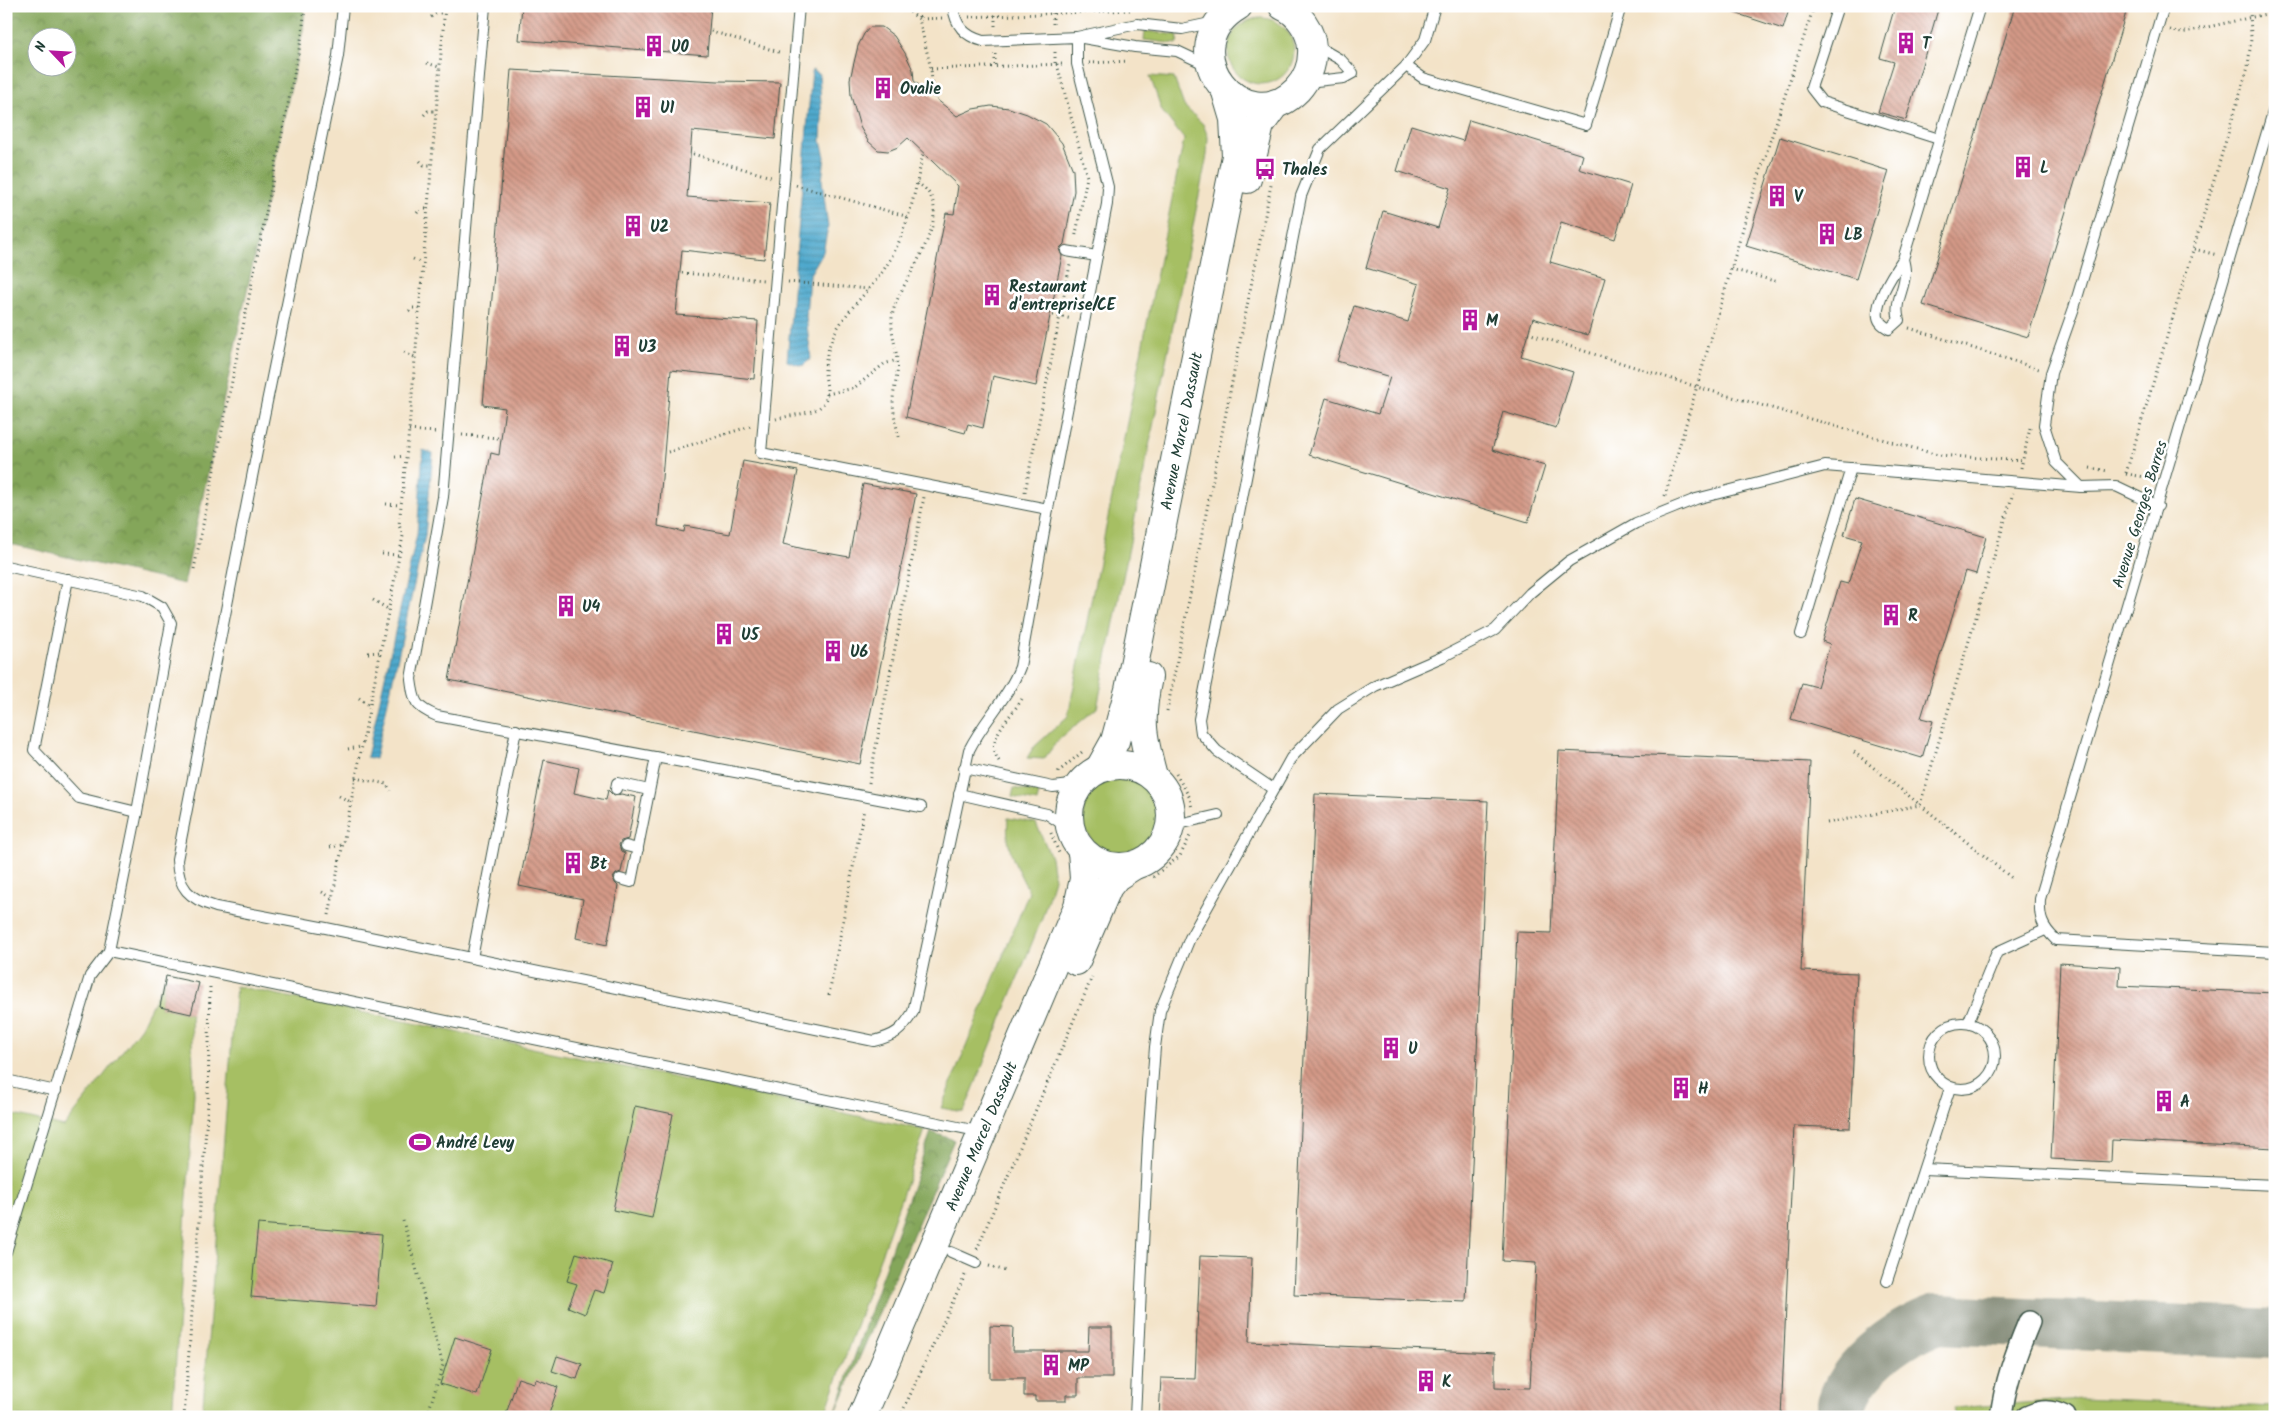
<svg xmlns="http://www.w3.org/2000/svg" width="2281" height="1423" font-family="Kalam,sans-serif">
<style>
.grass{fill:#a6bf64;stroke:#627e4c}
.forest{fill:url(#forest-crowns);stroke:#527247;fill-rule:evenodd}
.water{fill:url(#water-rules);stroke:#377380}
.lines{fill:none;stroke-linecap:round;stroke-linejoin:round}
.taxiway{stroke:#89907e;stroke-width:50}
.building{fill:url(#building-back-hatch)}
.lane-casing{stroke:#3f564a;stroke-width:12}
.street-casing{stroke:#3f564a;stroke-width:24}
.secondary-casing{stroke:#3f564a;stroke-width:30}
.path{stroke:#3f564a;stroke-width:3;stroke-dasharray:1 4;stroke-linecap:butt}
.lane{stroke:#fff;stroke-width:10}
.street{stroke:#fff;stroke-width:21}
.secondary{stroke:#fff;stroke-width:28}
.labels{text-anchor:middle;stroke-width:5;stroke-linejoin:round;paint-order:stroke}
.poi-label{font-size:16px;font-weight:bold;fill:#1f3d34;stroke:#fff;text-anchor:start}
.street-label{font-size:16px;fill:#1f3d34;stroke:#fff}
</style>
<defs>
<pattern id="forest-crowns" width="20" height="18" patternUnits="userSpaceOnUse" patternTransform="scale(1.25)"><rect width="20" height="18" fill="#84a65a"/><path d="M2 6a3 3 0 1 1 6 0M12 15a3 3 0 1 1 6 0" fill="none" stroke="#6b884b"/></pattern>
<pattern id="water-rules" width="6" height="5" patternUnits="userSpaceOnUse" patternTransform="scale(1.25)"><rect width="6" height="5" fill="#4fa9cd"/><path d="M0 2.5h6" fill="none" stroke="#418ba7"/></pattern>
<pattern id="building-back-hatch" width="6" height="6" patternUnits="userSpaceOnUse" patternTransform="scale(1.25)"><rect width="6" height="6" fill="#d49987"/><path d="M-1 5l2 2M0 0l6 6M5-1l2 2" fill="none" stroke="#ab7e6f"/></pattern>
</defs>
<rect width="100%" height="100%" fill="#fff"/>
<filter id="ink" filterUnits="userSpaceOnUse"><feTurbulence type="fractalNoise" baseFrequency=".02" numOctaves="2"/><feDisplacementMap in="SourceGraphic" scale="10" xChannelSelector="R" yChannelSelector="G"/><feConvolveMatrix kernelMatrix="1 2 1 2 8 2 1 2 1" color-interpolation-filters="sRGB"/></filter>
<filter id="wash" filterUnits="userSpaceOnUse"><feTurbulence type="fractalNoise" baseFrequency=".0096" numOctaves="4" result="noise"/><feDisplacementMap in="SourceGraphic" scale="20" xChannelSelector="R" yChannelSelector="G"/><feGaussianBlur stdDeviation="1.12" result="paint"/><feColorMatrix in="noise" values="0 0 0 0 0 0 0 0 0 0 0 0 0 0 0 0 0 1.4 0 .05"/><feComposite in="paint" operator="in"/></filter>
<g filter="url(#wash)">
<rect width="100%" height="100%" fill="#f3e3c8"/>
<g class="grass">
<circle cx="1261" cy="51" r="33"/>
<polygon points="1145,31 1178,35 1177,44 1144,40"/>
<polygon points="1150,76 1174,78 1184,106 1203,124 1208,137 1207,155 1097,708 1058,740 1044,759 1027,758 1033,748 1068,716 1184,139 1162,111"/>
<circle cx="1121" cy="816" r="38"/>
<polygon points="1014,788 1039,793 1037,802 1012,797"/>
<path d="M1008 818 1036 823 1051 857 1054 879 1042 918 964 1112 941 1108 1029 892C1015 864 1005 850 1008 818Z"/>
<polygon points="166,976 160,1007 191,1014 194,1094 172,1417 6,1417 6,1113 64,1127 141,1027"/>
<polygon points="236,986 925,1130 824,1417 202,1417"/>
<polygon points="2082,1399 2275,1407 2275,1417 1955,1417 1953,1408"/>
</g>
<g class="forest">
<path d="M6 6H305L303 30 184 584 6 543ZM38 38H68V68H38Z"/>
<polygon points="931,1132 954,1140 835,1414"/>
</g>
<g class="water">
<polygon points="812,70 819,74 822,118 821,141 825,157 822,180 828,227 823,252 809,276 806,317 811,359 802,366 787,361"/>
<polygon points="423,450 433,453 425,536 375,759 367,757 417,534"/>
</g>
<g class="lines">
<path class="taxiway" d="M1840 1417C1842 1373 1898 1332 1937 1319L2275 1334"/>
</g>
<g id="blocks">
<g class="building">
<polygon points="522,6 711,6 707,55 519,40"/>
<polygon points="1723,6 1790,6 1783,29 1723,9"/>
<polygon points="1895,6 1939,6 1906,120 1878,112 1894,62 1880,58"/>
<polygon points="2015,6 2128,6 2028,337 1923,305"/>
<polygon points="870,27 882,27 894,36 905,53 913,70 914,81 957,116 973,109 991,106 1009,108 1027,114 1046,124 1062,143 1073,170 1074,191 1064,244 1059,249 1062,256 1036,386 993,376 983,428 968,424 965,433 906,417 946,213 954,214 958,186 908,138 898,147 888,151 878,150 868,141 860,127 851,96 850,79 858,46 864,34"/>
<polygon points="511,70 718,81 780,82 775,139 692,131 687,197 770,203 764,259 682,250 676,315 758,321 754,379 671,370 658,526 684,532 685,526 730,534 743,461 798,471 783,544 804,549 849,557 863,484 916,494 860,764 449,680 491,453 499,455 505,408 483,405"/>
<polygon points="1469,120 1583,155 1579,169 1631,185 1615,239 1561,222 1550,262 1605,278 1588,335 1533,318 1521,356 1573,372 1556,428 1503,412 1492,450 1545,466 1528,522 1309,455 1326,398 1378,414 1390,377 1337,361 1354,306 1408,322 1419,284 1366,268 1383,211 1438,228 1450,188 1397,171 1411,125 1463,141"/>
<polygon points="1780,137 1889,171 1856,279 1746,246"/>
<polygon points="1855,499 1986,537 1976,574 1966,571 1921,718 1933,721 1922,758 1791,719 1802,683 1817,687 1830,644 1822,641 1840,582 1848,584 1862,540 1844,535"/>
<polygon points="1559,751 1810,762 1801,971 1857,973 1850,1128 1794,1126 1781,1417 1159,1417 1161,1378 1195,1379 1200,1256 1252,1258 1249,1342 1495,1353 1495,1387 1530,1388 1536,1263 1502,1261 1517,932 1551,933"/>
<polygon points="544,760 579,768 574,793 606,800 608,790 614,796 621,794 636,797 628,839 621,841 619,845 621,851 625,853 621,872 616,874 613,878 615,883 618,886 607,945 576,938 583,899 519,886"/>
<polygon points="1315,794 1488,801 1466,1302 1294,1295"/>
<polygon points="2060,963 2120,967 2119,986 2275,993 2275,1148 2112,1140 2111,1162 2051,1159"/>
<polygon points="166,976 199,983 191,1014 160,1007"/>
<polygon points="635,1106 673,1114 652,1218 613,1210"/>
<polygon points="258,1224 382,1234 376,1307 251,1297"/>
<polygon points="576,1253 613,1264 604,1293 594,1290 585,1314 568,1307 577,1284 567,1281"/>
<polygon points="990,1326 1013,1327 1012,1351 1088,1351 1089,1327 1112,1327 1112,1378 1078,1378 1078,1395 1066,1395 1066,1401 1035,1401 1035,1396 1024,1396 1024,1378 990,1378"/>
<polygon points="455,1337 492,1349 477,1395 440,1384"/>
<polygon points="557,1356 582,1364 577,1379 552,1371"/>
<polygon points="518,1378 534,1383 536,1379 558,1387 548,1417 505,1417"/>
</g>
</g>
</g>
<g filter="url(#ink)">
<use href="#blocks" fill-opacity="0" stroke="#3f564a" stroke-width="1"/>
<g class="lines">
<g class="lane-casing">
<g id="lane">
<path d="M343 6 338 56 261 431 177 860C178 888 189 899 216 907L326 928 874 1041C896 1035 901 1031 913 1012L969 750C984 720 1008 698 1020 667L1048 509 1107 204 1108 187 1077 64V37L983 41C964 36 955 25 953 6"/>
<path d="M485 6 443 497 411 679C414 702 415 707 437 716L921 807"/>
<polyline points="799,6 761,453 1048,509"/>
<polyline points="1838,6 1811,88 1822,102 1939,139"/>
<polyline points="1209,66 1177,51 1135,47 1077,37 1137,24 1182,29 1215,22"/>
<polyline points="1406,66 1423,78 1586,125 1621,6"/>
<polyline points="1307,82 1344,78 1353,73 1341,60 1315,45"/>
<path d="M2275 105 2040 899C2039 918 2042 927 2056 940L2275 952"/>
<polyline points="1066,251 1097,256"/>
<path d="M1903 259C1904 263 1905 267 1905 271 1906 288 1893 302 1899 320L1889 329C1884 326 1879 323 1878 317 1875 301 1894 272 1903 259L1980 6"/>
<polyline points="2081,487 2056,462 2044,425 2051,373 2074,308 2164,6"/>
<polyline points="6,566 143,596 162,607 171,623 137,812 109,951"/>
<polyline points="68,579 34,750 79,798 137,812"/>
<polyline points="1801,634 1851,468"/>
<polyline points="964,768 1053,787 1080,784"/>
<polyline points="616,789 617,783 649,790"/>
<polyline points="1273,789 1217,751 1201,733 1199,719 1301,196 1320,149 1406,66 1425,40 1435,6"/>
<polyline points="959,794 1047,814 1070,829"/>
<polyline points="1170,826 1218,815"/>
<polyline points="626,846 638,849"/>
<polyline points="620,879 631,882 656,757"/>
<polyline points="472,958 516,730"/>
<circle cx="1962" cy="1056" r="33"/>
<polyline points="1968,1023 1997,952 2045,930"/>
<polyline points="6,1080 56,1091"/>
<polyline points="1924,1169 2275,1185"/>
<polyline points="6,1252 90,976 109,951 982,1132"/>
<polyline points="951,1252 976,1263"/>
<polyline points="1887,1281 1950,1088"/>
<polyline points="1135,1417 1148,1140 1155,1047 1160,1011 1190,938 1291,758 1338,709 1375,686 1442,657 1495,630 1530,593 1569,561 1636,523 1696,499 1825,466 2081,487 2116,486 2158,506"/>
</g>
</g>
<g class="street-casing">
<g id="street">
<path d="M2001 1417C2005 1383 2016 1353 2029 1322"/>
<path d="M2027 1417C2041 1410 2051 1410 2065 1417"/>
</g>
</g>
<g class="secondary-casing">
<g id="secondary">
<path d="M1238 6C1166 49 1245 143 1297 90 1308 78 1313 65 1312 48 1311 31 1299 13 1283 6"/>
<polyline points="1247,179 1260,125 1276,103"/>
<path d="M1148 677C1139 720 1142 735 1153 776"/>
<circle cx="1120" cy="816" r="51"/>
<path id="s1" d="M1100 768 1115 741 1129 690 1236 156 1234 119 1226 92"/>
<polyline points="1076,961 1108,887 1116,877 1133,866"/>
<path id="s2" d="M862 1417 1078 906 1084 879 1082 851"/>
</g>
</g>
<g class="path">
<polyline points="902,6 919,19 931,69 933,96"/>
<polyline points="919,6 919,19 943,18"/>
<polyline points="1053,13 1053,26"/>
<polyline points="995,15 995,28"/>
<polyline points="431,17 437,13 444,13"/>
<polyline points="969,17 1130,10"/>
<polyline points="2170,30 2181,33 2275,12"/>
<polyline points="711,31 782,53"/>
<polyline points="1055,52 1055,64"/>
<polyline points="995,54 995,66"/>
<polyline points="427,63 439,67"/>
<polyline points="1089,63 1128,61"/>
<polyline points="1057,64 1087,177 1075,239"/>
<polyline points="931,69 1063,64"/>
<polyline points="424,115 428,111 435,111"/>
<polyline points="693,154 771,177"/>
<polyline points="420,161 424,165 431,165"/>
<polyline points="796,185 909,217"/>
<polyline points="417,213 420,209 427,209"/>
<polyline points="2194,249 2217,255"/>
<polyline points="413,259 422,263"/>
<polyline points="1731,269 1778,282"/>
<polyline points="682,273 764,280"/>
<polyline points="788,282 868,289"/>
<polyline points="409,311 413,308 419,308"/>
<polyline points="1053,315 1072,319"/>
<polyline points="1909,328 2039,369"/>
<polyline points="1528,333 1697,387 1938,455 2023,461"/>
<polyline points="404,352 415,357"/>
<polyline points="827,394 854,388 884,364 897,360"/>
<path d="M776 419C786 416 814 413 820 407 832 397 825 383 825 371 825 361 828 350 831 341 842 314 866 295 883 271 907 236 915 193 923 153"/>
<polyline points="409,430 435,432"/>
<polyline points="462,435 498,438"/>
<path d="M899 437C896 425 893 412 893 399 894 386 899 374 897 361 896 344 889 329 893 312 900 279 964 209 917 183"/>
<polyline points="668,452 751,426"/>
<polyline points="395,457 405,456"/>
<polyline points="2021,468 2030,428"/>
<polyline points="2090,468 2108,471"/>
<polyline points="2126,473 2248,67 2251,39 2250,6"/>
<polyline points="2126,474 2152,478"/>
<polyline points="1025,492 1070,265"/>
<polyline points="1665,496 1753,194 1814,6"/>
<polyline points="386,504 400,505"/>
<polyline points="382,554 399,555"/>
<polyline points="194,569 302,35 305,6"/>
<polyline points="373,600 388,609"/>
<polyline points="368,653 380,652"/>
<polyline points="359,698 369,705"/>
<polyline points="1167,711 1271,185"/>
<polyline points="348,749 361,747"/>
<polyline points="1854,752 2013,879"/>
<path d="M999 761C983 738 1013 716 1023 697"/>
<polyline points="1058,772 1082,752"/>
<polyline points="1176,774 1190,798 1192,809"/>
<polyline points="355,778 387,784 390,791"/>
<polyline points="869,783 924,497"/>
<polyline points="339,796 351,802"/>
<polyline points="1827,823 1920,805 2013,493"/>
<polyline points="1051,833 1059,853"/>
<polyline points="330,847 342,845"/>
<polyline points="1153,877 1180,856 1191,834"/>
<polyline points="322,892 332,898"/>
<polyline points="329,915 403,536 399,525 409,430 445,6"/>
<polyline points="829,995 864,809"/>
<polyline points="403,1221 443,1365 428,1413 440,1417"/>
<polyline points="977,1249 1092,977"/>
<polyline points="989,1266 1006,1271"/>
<polyline points="184,1417 208,1102 210,986"/>
<polyline points="900,1417 966,1273"/>
</g>
<use href="#lane" class="lane"/>
<use href="#street" class="street"/>
<use href="#secondary" class="secondary"/>
</g>
</g>
<defs>
<g id="building-bare" transform="scale(1.725)"><path d="M-4-6H4V6H1V3H-1V6H-4ZM-2.5-4.3h1.7v1.8h-1.7ZM.8-4.3h1.7v1.8H.8ZM-2.5-1h1.7V.8h-1.7ZM.8-1h1.7V.8H.8Z" fill="#b5179e" stroke="#fff" stroke-width="2.5" paint-order="stroke"/></g>
<g id="bus-bare" transform="scale(1.725)"><path d="M-5-6H5V4H4V6H2V4H-2V6H-4V4H-5ZM-3.5-4V0h7V-4ZM-3.5 1.2v1.5H-2V1.2ZM2 1.2v1.5H3.5V1.2Z" fill="#b5179e" stroke="#fff" stroke-width="2.5" paint-order="stroke"/></g>
<g id="stadium-bare" transform="scale(1.725)"><path d="M0-5a6.5 5 0 1 0 0 10a6.5 5 0 1 0 0-10ZM-3.5-1.8h7v3.6h-7Z" fill="#b5179e" stroke="#fff" stroke-width="2.5" paint-order="stroke"/></g>
</defs>
<g fill-rule="evenodd">
<use href="#building-bare" x="1906" y="43"/>
<use href="#building-bare" x="654" y="46"/>
<use href="#building-bare" x="883" y="88"/>
<use href="#building-bare" x="643" y="107"/>
<use href="#building-bare" x="2023" y="167"/>
<use href="#bus-bare" x="1265" y="169"/>
<use href="#building-bare" x="1777" y="196"/>
<use href="#building-bare" x="633" y="226"/>
<use href="#building-bare" x="1827" y="234"/>
<use href="#building-bare" x="992" y="295"/>
<use href="#building-bare" x="1470" y="320"/>
<use href="#building-bare" x="622" y="346"/>
<use href="#building-bare" x="566" y="606"/>
<use href="#building-bare" x="1891" y="615"/>
<use href="#building-bare" x="724" y="634"/>
<use href="#building-bare" x="833" y="651"/>
<use href="#building-bare" x="573" y="863"/>
<use href="#building-bare" x="1391" y="1048"/>
<use href="#building-bare" x="1681" y="1088"/>
<use href="#building-bare" x="2164" y="1101"/>
<use href="#stadium-bare" x="420" y="1142"/>
<use href="#building-bare" x="1051" y="1365"/>
<use href="#building-bare" x="1426" y="1381"/>
</g>
<g class="labels">
<g class="poi-label">
<text x="1922" y="49">T</text>
<text x="671" y="52">U0</text>
<text x="900" y="94">Ovalie</text>
<text x="660" y="113">U1</text>
<text x="2040" y="173">L</text>
<text x="1282" y="175">Thales</text>
<text x="1794" y="202">V</text>
<text x="650" y="232">U2</text>
<text x="1844" y="240">LB</text>
<text x="1009" y="292">Restaurant<tspan x="1009" dy="18">d'entreprise/CE</tspan></text>
<text x="1486" y="326">M</text>
<text x="638" y="352">U3</text>
<text x="582" y="612">U4</text>
<text x="1908" y="621">R</text>
<text x="741" y="640">U5</text>
<text x="850" y="657">U6</text>
<text x="590" y="869">Bt</text>
<text x="1408" y="1054">U</text>
<text x="1698" y="1094">H</text>
<text x="2180" y="1107">A</text>
<text x="436" y="1148">André Levy</text>
<text x="1068" y="1371">MP</text>
<text x="1442" y="1387">K</text>
</g>
<g class="street-label">
<text dy="6" stroke="none"><textPath href="#s1" startOffset="348">Avenue Marcel Dassault</textPath></text>
<text transform="translate(2139 514) rotate(-73)" y="6">Avenue Georges Barres</text>
<text dy="6" stroke="none"><textPath href="#s2" startOffset="305">Avenue Marcel Dassault</textPath></text>
</g>
</g>
<rect width="2281" height="1423" fill="none" stroke="#fff" stroke-width="25"/>
<g transform="translate(52 52) rotate(295)"><circle r="24" fill="#ffffff" stroke="#a5b1ae"/>
<path d="M0-4L9 19L0 12L-9 19Z" fill="#b5179e"/>
<text y="-8" font-size="14" font-weight="bold" text-anchor="middle" fill="#1f3d34">N</text>
</g>
</svg>
